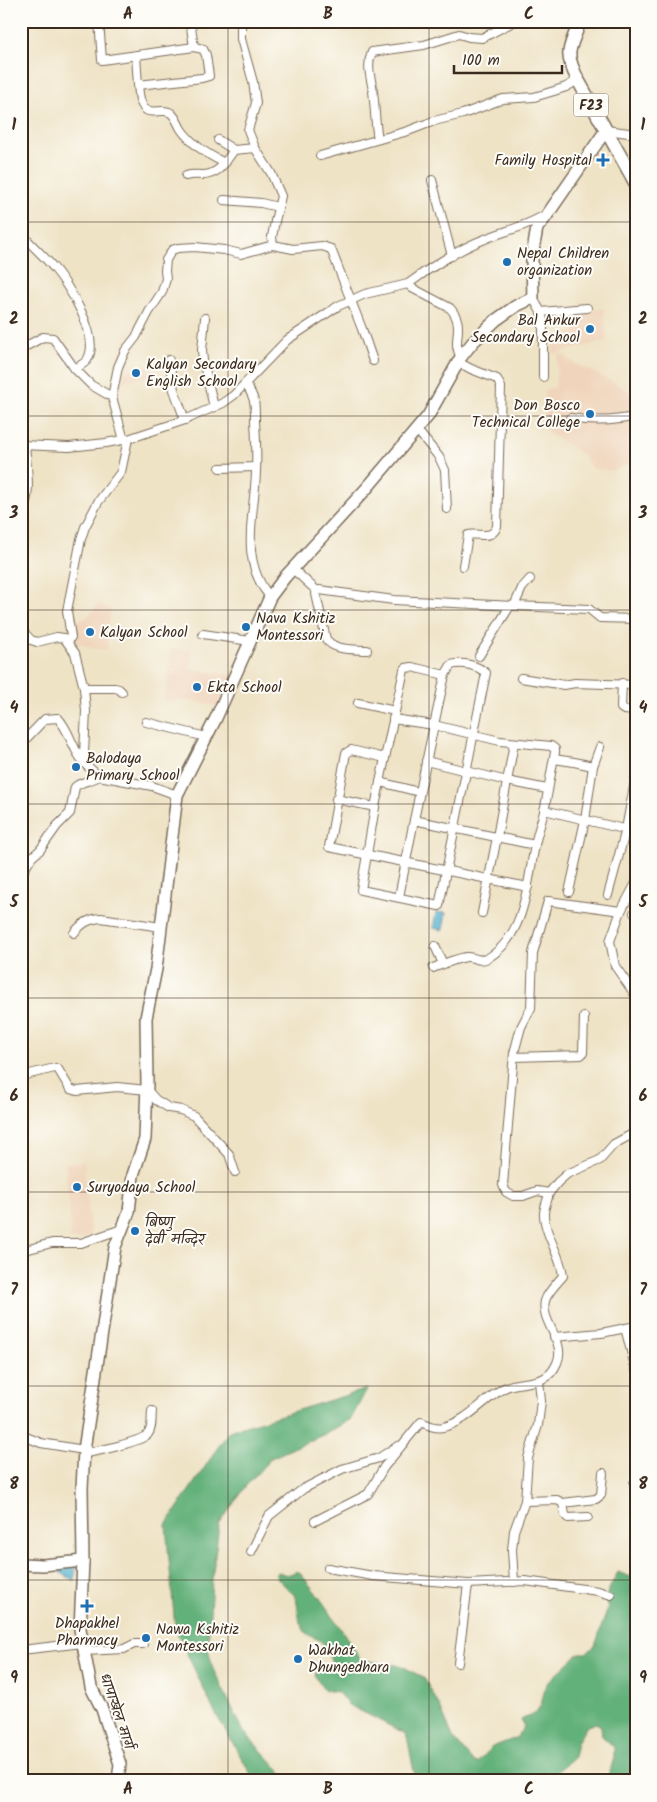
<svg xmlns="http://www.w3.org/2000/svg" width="657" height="1802" font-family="Kalam,'Playpen Sans Deva',sans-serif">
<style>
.built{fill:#f0d5bc}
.forest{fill:#64b17a;stroke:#506e4c}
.water{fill:#4babca;stroke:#436a74}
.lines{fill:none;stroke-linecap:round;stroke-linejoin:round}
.street-casing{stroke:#7a6b59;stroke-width:10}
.secondary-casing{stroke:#7a6b59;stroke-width:14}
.primary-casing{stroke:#7a6b59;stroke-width:15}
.street{stroke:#fff;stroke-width:8}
.secondary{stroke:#fff;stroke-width:11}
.primary{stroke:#fff;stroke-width:12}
.grid{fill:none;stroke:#3b2a1e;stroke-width:1;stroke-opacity:0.55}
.poi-dot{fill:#1f6fb2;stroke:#fdfcf7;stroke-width:2}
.labels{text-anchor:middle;stroke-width:4;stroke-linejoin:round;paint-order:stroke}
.shield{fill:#fdfcf7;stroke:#75695f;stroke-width:1}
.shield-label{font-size:14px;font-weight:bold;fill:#3b2a1e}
.poi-label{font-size:15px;fill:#3b2a1e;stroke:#fdfcf7;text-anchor:start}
.street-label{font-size:15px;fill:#3b2a1e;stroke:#fdfcf7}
.neatline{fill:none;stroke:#3b2a1e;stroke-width:2}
.grid-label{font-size:16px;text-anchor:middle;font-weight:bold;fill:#3b2a1e}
</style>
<rect width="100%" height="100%" fill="#fdfcf7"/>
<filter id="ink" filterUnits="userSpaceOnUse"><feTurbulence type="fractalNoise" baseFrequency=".02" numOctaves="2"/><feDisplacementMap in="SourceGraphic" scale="10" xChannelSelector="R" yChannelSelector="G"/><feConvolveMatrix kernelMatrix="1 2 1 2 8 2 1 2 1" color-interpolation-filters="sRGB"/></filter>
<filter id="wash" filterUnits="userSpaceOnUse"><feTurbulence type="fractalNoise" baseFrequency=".0096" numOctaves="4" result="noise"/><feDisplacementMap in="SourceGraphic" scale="20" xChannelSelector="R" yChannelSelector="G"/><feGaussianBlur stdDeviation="1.12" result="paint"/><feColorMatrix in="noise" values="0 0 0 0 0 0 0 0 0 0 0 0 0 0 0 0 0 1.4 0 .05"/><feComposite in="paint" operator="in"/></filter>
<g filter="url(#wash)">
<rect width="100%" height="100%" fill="#efe3c6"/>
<g class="built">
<polygon points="604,309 607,341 553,354 552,336 573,332 577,326 576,315 587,314 585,310"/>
<polygon points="558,354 565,355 569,360 622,387 636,398 636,465 624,465 614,471 592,468 582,454 545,430 544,390 555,387"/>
<polygon points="148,365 150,375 122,382 123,372"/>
<polygon points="99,604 112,610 110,616 107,650 95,649 72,641 69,622 85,619"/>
<polygon points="172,649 192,651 190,669 233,675 219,707 191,700 165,701"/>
<polygon points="84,1161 91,1235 85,1239 70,1240 69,1202 65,1163"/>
</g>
<g class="forest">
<polygon points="367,1389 351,1419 327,1433 271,1458 244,1488 219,1525 212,1579 208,1648 213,1669 244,1732 290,1781 255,1781 214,1711 175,1628 166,1525 229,1431"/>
<path d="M298 1571C322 1598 341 1629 361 1660L402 1666 424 1678 440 1707 453 1738 472 1761 478 1763 492 1747 516 1738 524 1727 521 1720 536 1712 541 1705 546 1684 579 1653H586L595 1646 608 1607 607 1593 618 1572 636 1579V1755L624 1781H607L614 1758V1747L602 1736 601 1726 596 1723 587 1726 577 1742 574 1757 560 1769 542 1781H417C411 1765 411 1750 406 1734L347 1704 338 1692 324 1690 315 1676 317 1668 332 1663C326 1647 325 1640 307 1635L300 1623 296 1597 277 1578 276 1574 278 1572 287 1575Z"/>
</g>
<g class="water">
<polygon points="436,912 446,913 443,930 433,928"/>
<polygon points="76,1564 75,1581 56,1570 56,1566"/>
</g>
</g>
<g filter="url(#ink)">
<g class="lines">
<g class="street-casing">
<g id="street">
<polyline points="99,21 102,60 194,47 203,49 206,55 209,76 202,78 138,85 136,55"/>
<polyline points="190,21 194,47"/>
<polyline points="241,21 241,39 253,82 256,103 248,130 255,148 271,173 281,196 275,221 272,237 273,245"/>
<path d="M138 85C139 93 139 102 144 108 151 116 163 107 171 113 176 117 178 124 181 129 192 145 208 155 225 163"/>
<polyline points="606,130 636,134"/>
<path d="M378 139C375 123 375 107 373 91 371 77 366 66 372 52L424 45 459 34 469 37 482 38 515 21"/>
<polyline points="218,140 234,150"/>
<polyline points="320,156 408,131 434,121 463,114 503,99 534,97 554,91 566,87 578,80"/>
<path d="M186 176C192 174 196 175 202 175 219 175 225 162 234 150L255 148"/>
<polyline points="432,180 452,256"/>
<polyline points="224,200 261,203 278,207"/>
<path d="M21 233C31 245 43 255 53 267 68 284 102 338 87 360 84 364 79 366 75 369L91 385 112 397"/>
<path d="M408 284C429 268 461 248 485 239 504 231 525 227 543 216"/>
<polyline points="533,298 541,312 543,320 543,377"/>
<polyline points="541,312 587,308"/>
<polyline points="205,318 202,350 203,361 214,407"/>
<polyline points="21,349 43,337 53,338 75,369"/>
<polyline points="169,360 174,390 185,420"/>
<path d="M458 362 471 369 497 379 501 387 497 526C492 541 479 532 468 535L463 566"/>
<path d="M246 385C256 399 255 405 255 421 256 438 257 454 256 471 255 515 238 559 270 597"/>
<path d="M570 418C593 422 613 422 636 416"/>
<polyline points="417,430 439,457 445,470 447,509"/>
<polyline points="124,440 112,397 118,367 125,351 136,337 149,312 162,292 166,279 165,271 166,260 172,250 178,248 195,247 224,250 241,254 273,245 293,249 322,246 331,249 362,329 373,361"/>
<path d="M21 445 69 447 106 443 128 439 185 420 223 403 234 395 287 340 338 306 365 294 408 284 412 288 450 308C467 327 450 340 461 357"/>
<polyline points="220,468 256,467"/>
<path d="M21 512C33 499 26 462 25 445"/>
<path d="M293 569 317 591 316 594 326 639C334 651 354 649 367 650"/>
<polyline points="317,591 319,590 394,600 514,606 522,588 530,579"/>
<polyline points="514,606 589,609 600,618 636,619"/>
<polyline points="21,629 31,640 37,642 57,637 64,638 75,653 84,688 86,711 84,754 86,765 99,776 152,786 177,795"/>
<polyline points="203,634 250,641"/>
<polyline points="68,642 71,637 67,611 81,539 85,527 98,502 121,472 128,439"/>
<polyline points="479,656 510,606"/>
<polyline points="521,678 564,685 575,683 636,685"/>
<polyline points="622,683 621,708 624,710 636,711"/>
<polyline points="84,688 115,688 119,689 122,692"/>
<polyline points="358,703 395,711"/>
<polyline points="393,719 434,725 414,820"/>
<polyline points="146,722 206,737"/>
<path d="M21 744 45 719 58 718C71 732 72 751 86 765"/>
<path d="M385 758 375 807 361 890 439 906 486 673C477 665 463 662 451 665L445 675"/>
<polyline points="554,759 574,762 593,766"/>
<polyline points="426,761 507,781 547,789"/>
<polyline points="380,782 419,792"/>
<polyline points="336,799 375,807"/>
<polyline points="544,810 636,832"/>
<path d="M21 875 32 857 40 850 57 826 70 813 75 787C81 781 92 781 99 776"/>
<polyline points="636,883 621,911 548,901 533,953 531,1008 521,1027 514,1053 503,1185 506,1192 513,1196 523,1196 537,1191 549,1193 558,1182 567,1174 600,1160 614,1144 636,1132"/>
<polyline points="569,892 585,820 593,766 600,747"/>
<polyline points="608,895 626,829 636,776"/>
<polyline points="399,897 414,820 535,845"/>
<polyline points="621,911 610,941 615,966 636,996"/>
<polyline points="482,913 497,837 514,743"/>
<polyline points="634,913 636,913"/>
<path d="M74 933C82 923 89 919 101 918L161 927"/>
<polyline points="435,946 443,964"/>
<path d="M433 968C443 964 455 959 466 957 474 956 479 963 488 958 526 935 527 884 535 845 537 834 541 823 544 812 548 792 551 772 555 752V749L551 746 500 741 434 725 445 675 412 667 406 668 404 670 385 758 351 750 346 753 329 847 528 887"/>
<polyline points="514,1057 581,1055 583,1053 584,1017"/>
<polyline points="21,1076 55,1068 58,1069 70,1089 77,1091 117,1087 147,1090 156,1100 169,1108 181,1110 194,1116 229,1154 235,1172"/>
<polyline points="21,1251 52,1243 81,1243 122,1229"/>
<polyline points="625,1328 636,1370"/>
<polyline points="554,1337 601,1333 636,1326"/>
<polyline points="21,1435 41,1443 84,1450"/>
<path d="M84 1453C95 1452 141 1442 148 1434 153 1428 151 1418 152 1411"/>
<polyline points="634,1483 636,1482"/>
<polyline points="525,1501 557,1500 563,1503 565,1515 568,1518 588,1517"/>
<polyline points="563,1503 596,1499 601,1495 603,1473"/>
<path d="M315 1521 368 1494 384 1467 421 1422C428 1425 436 1429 443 1427 467 1422 484 1399 504 1388 523 1378 546 1389 557 1363 567 1342 540 1322 545 1301 547 1293 557 1283 563 1276 561 1255 545 1236 544 1216 543 1209 548 1200 549 1193"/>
<polyline points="251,1552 269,1516 303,1489 342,1469 379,1458 398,1446"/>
<polyline points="328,1568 373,1576 468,1584 525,1581 598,1591 611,1595"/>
<polyline points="514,1582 512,1550 514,1531 525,1501 528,1458 538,1425 541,1401 539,1381"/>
<polyline points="21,1650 83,1643"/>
<polyline points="84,1651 124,1649 134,1644 143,1644"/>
<polyline points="458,1663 468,1584"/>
</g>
</g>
<g class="secondary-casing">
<g id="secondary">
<polyline points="21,1564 43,1565 83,1561"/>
<polyline points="118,1781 120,1764 102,1709 91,1687 80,1629 83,1561 82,1488 84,1450 115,1247 129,1212 133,1175 145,1139 147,1084 146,1018 156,969 177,795 216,718 270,597 285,577 367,488 428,416 461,357 473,342 496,320 516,306 533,298 532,259 534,245 537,228 545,218 606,130"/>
</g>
</g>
<g class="primary-casing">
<path id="primary" d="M580 21C570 50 563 50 578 80L636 184"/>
</g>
<use href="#street" class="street"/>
<use href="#secondary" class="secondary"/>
<use href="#primary" class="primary"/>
</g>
</g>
<path class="grid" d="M228 21V1781M429 21V1781M21 222H636M21 416H636M21 610H636M21 804H636M21 998H636M21 1192H636M21 1386H636M21 1580H636"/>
<g class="poi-dot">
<path d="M600.5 152.5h5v5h5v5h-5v5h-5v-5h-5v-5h5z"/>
<circle cx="507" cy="262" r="5"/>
<circle cx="590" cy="329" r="5"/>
<circle cx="136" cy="373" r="5"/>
<circle cx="590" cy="414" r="5"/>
<circle cx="246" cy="627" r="5"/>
<circle cx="90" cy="632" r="5"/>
<circle cx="197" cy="687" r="5"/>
<circle cx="76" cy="767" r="5"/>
<circle cx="77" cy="1187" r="5"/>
<circle cx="135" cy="1231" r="5"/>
<path d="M84.5 1598.5h5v5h5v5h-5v5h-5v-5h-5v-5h5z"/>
<circle cx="146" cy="1638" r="5"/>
<circle cx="298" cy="1659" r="5"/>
</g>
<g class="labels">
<rect class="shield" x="573.5" y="93.5" width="35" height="23" rx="4"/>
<g class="shield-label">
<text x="591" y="110">F23</text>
</g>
<g class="poi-label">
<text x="592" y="165" text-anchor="end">Family Hospital</text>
<text x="517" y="258">Nepal Children<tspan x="517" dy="17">organization</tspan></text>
<text x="580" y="325" text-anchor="end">Bal Ankur<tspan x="580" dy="17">Secondary School</tspan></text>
<text x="146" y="369">Kalyan Secondary<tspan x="146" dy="17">English School</tspan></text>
<text x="580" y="410" text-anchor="end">Don Bosco<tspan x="580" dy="17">Technical College</tspan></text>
<text x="256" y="623">Nava Kshitiz<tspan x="256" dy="17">Montessori</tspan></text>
<text x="100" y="637">Kalyan School</text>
<text x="207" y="692">Ekta School</text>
<text x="86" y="763">Balodaya<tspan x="86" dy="17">Primary School</tspan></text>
<text x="87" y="1192">Suryodaya School</text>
<text x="145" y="1227">बिष्णु<tspan x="145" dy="17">देवी मन्दिर</tspan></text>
<text x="87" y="1628" text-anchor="middle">Dhapakhel<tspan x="87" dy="17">Pharmacy</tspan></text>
<text x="156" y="1634">Nawa Kshitiz<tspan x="156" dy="17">Montessori</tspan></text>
<text x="308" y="1655">Wakhat<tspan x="308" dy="17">Dhungedhara</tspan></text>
</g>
<g class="street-label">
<text transform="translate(117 1711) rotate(71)" y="5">धापाखेल मार्ग</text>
</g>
</g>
<rect width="657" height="1802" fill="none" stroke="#fdfcf7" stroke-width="55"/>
<path d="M454 65v8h108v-8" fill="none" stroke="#3b2a1e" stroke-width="2.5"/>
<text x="462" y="65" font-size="15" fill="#3b2a1e" stroke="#fdfcf7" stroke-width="4" paint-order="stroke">100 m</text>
<rect x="28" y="28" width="602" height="1746" class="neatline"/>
<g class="grid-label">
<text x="128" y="19">A</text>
<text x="328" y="19">B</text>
<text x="529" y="19">C</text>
<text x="14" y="130">1</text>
<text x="643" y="130">1</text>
<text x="14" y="324">2</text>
<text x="643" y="324">2</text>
<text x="14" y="518">3</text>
<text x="643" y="518">3</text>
<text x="14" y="713">4</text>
<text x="643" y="713">4</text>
<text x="14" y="907">5</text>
<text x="643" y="907">5</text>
<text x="14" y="1101">6</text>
<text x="643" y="1101">6</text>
<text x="14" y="1295">7</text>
<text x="643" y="1295">7</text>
<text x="14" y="1489">8</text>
<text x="643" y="1489">8</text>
<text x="14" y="1683">9</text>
<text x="643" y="1683">9</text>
<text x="128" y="1794">A</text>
<text x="328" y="1794">B</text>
<text x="529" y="1794">C</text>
</g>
</svg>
